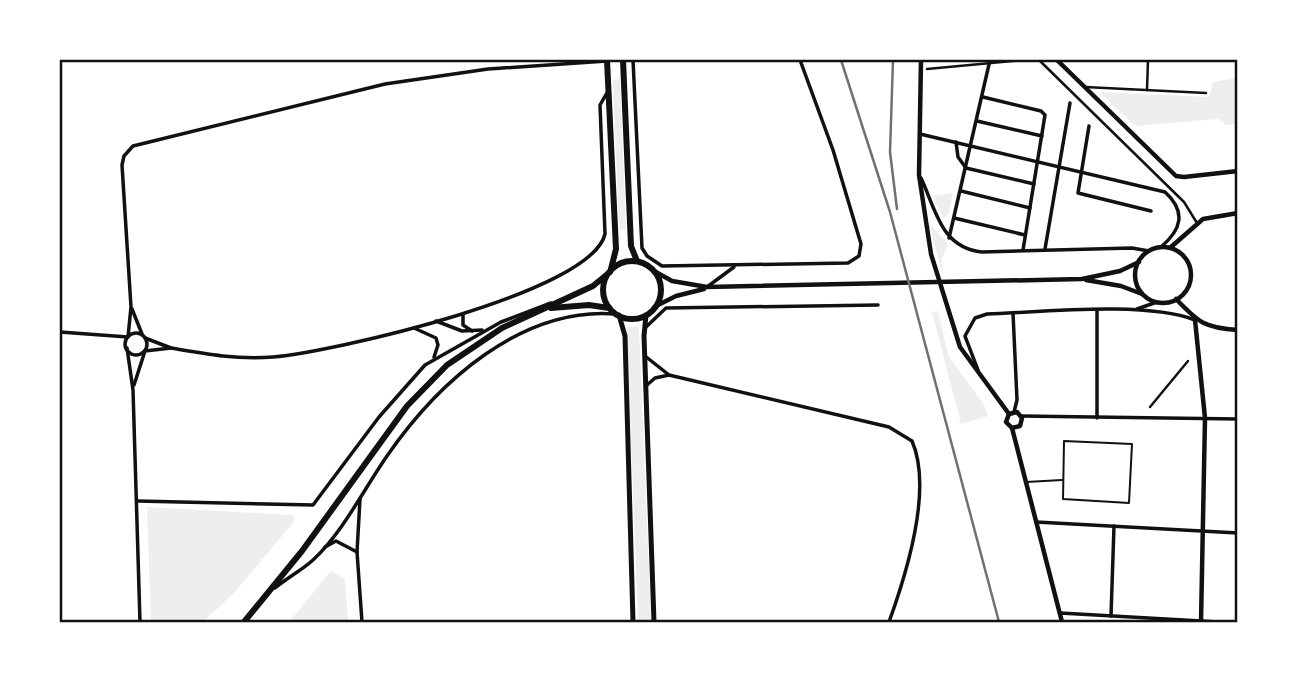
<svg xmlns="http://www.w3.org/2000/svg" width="1297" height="682" font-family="'Zilla Slab',serif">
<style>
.green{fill:#eee}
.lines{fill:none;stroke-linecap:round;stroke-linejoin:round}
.service{stroke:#111;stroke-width:2}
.pedestrian{stroke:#111;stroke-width:2.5}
.minor{stroke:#111;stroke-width:3.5}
.tertiary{stroke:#111;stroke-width:4.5}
.secondary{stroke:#111;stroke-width:5}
.primary{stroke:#111;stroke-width:6}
.rail{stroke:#707070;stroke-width:2.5}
.neatline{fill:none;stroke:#111;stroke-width:2.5}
</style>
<rect width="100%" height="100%" fill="#fff"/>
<g class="green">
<polygon points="1237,78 1237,124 1226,125 1218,119 1135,126 1099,92 1209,97 1213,82"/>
<polygon points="620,79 626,230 619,230 613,80"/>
<polygon points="953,193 949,213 943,218 932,196"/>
<polygon points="929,223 948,244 942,259 942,273"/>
<polygon points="938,311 948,355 984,405 988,416 961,424 932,312"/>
<polygon points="627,327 639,327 651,622 638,622"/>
<polygon points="147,507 291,515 294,517 293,523 232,595 203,622 151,622"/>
<polygon points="331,571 345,579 348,622 289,622"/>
</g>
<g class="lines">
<g class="service">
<polygon points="1064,441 1132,444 1129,503 1063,499"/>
<polyline points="1026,482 1062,480"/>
</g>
<g class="pedestrian">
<polyline points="1039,60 1184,202 1197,223"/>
<polyline points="927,69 1023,60"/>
<polyline points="1085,87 1206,93"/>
<polyline points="1147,90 1148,60"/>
<polyline points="1150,407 1188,361"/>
</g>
<g class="minor">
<polyline points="633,60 642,248 647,256 662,266 848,263 859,256 861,244 833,150 800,60"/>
<polyline points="983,97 1041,111 1045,115 1023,250"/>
<polyline points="977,121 1042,136"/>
<polyline points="1089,126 1078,193 1151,211"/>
<path d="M920 134 1165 192C1187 212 1181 230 1161 247"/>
<polyline points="956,142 958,157 966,168"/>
<polyline points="966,168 1034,184"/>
<path d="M921 178C936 210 941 248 982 252L1132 248 1149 251"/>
<polyline points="961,191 1030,208"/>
<polyline points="954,218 1025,235"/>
<polyline points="949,238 990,60"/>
<polyline points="1045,249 1070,103"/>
<polyline points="707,287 734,267"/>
<polyline points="132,309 142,334"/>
<polyline points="1137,309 1157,302"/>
<polyline points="1013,313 1017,400 1014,412"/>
<polyline points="463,314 463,325 472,331"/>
<polyline points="436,321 462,331 482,330"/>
<polyline points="646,327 666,308 878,305"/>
<polyline points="414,328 436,338 438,345 434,357"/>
<polyline points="60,332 128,337 131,307 122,165 124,156 133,146 385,84 488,69 607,61"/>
<circle cx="136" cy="344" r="11"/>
<polyline points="127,348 133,390 140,622"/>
<path d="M171 348C205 354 238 360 273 357 332 352 592 293 605 234L600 105 608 91"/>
<polyline points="645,356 669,375 655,378 647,385"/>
<path d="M978 370 965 336 975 318 987 314C1043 312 1145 301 1195 320"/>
<path d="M669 375 889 427 912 441C933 489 906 575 889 622"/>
<polyline points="134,385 145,351 171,348 145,338"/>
<polyline points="1021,416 1238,419"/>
<polyline points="1097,418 1097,311"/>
<polyline points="360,499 357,552 362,622"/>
<polyline points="137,501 313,505 379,417 425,365 501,322 551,303"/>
<polyline points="1036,522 1238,533"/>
<polyline points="325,547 336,541 357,552"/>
<path d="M275 588C287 578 302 570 313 560 343 532 364 489 387 456 438 382 522 306 616 314"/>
<polyline points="1060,613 1219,622"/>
<polyline points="1111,616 1114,526"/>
</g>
<g class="tertiary">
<polyline points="921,60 919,175 931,254 960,347 1009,414"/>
<polyline points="1057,60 1176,176 1184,177 1238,171"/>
<polyline points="1171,247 1203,219 1238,213"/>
<circle cx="1163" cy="275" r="28"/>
<polyline points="654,271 672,281 707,287 1082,279 1120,271 1139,262"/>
<polyline points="1086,280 1121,286 1142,294"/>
<path d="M1176 299C1199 323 1205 328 1238 330"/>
<polyline points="656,306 676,296 704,289"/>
<polyline points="1195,320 1205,418 1201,622"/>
<polyline points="1009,414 1006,422 1012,428 1062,622"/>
<polyline points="1009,414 1017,412 1022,418 1020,426 1012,428"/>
</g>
<g class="secondary">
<polyline points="619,315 625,336 633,622"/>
<polyline points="646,315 644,336 654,622"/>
</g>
<g class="primary">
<polyline points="607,60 616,249 611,269"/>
<polyline points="623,60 631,246 637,261"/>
<circle cx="632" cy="290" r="29"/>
<polyline points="551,308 589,305 609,308"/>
<polyline points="244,622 302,551 407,406 447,365 502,328 593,286 610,272"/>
</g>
<g class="rail">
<polyline points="841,60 890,212 999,622"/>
<polyline points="893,60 890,152 897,209"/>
</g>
</g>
<rect width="1297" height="682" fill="none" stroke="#ffffff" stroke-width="122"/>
<rect x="61" y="61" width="1175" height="560" class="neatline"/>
</svg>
